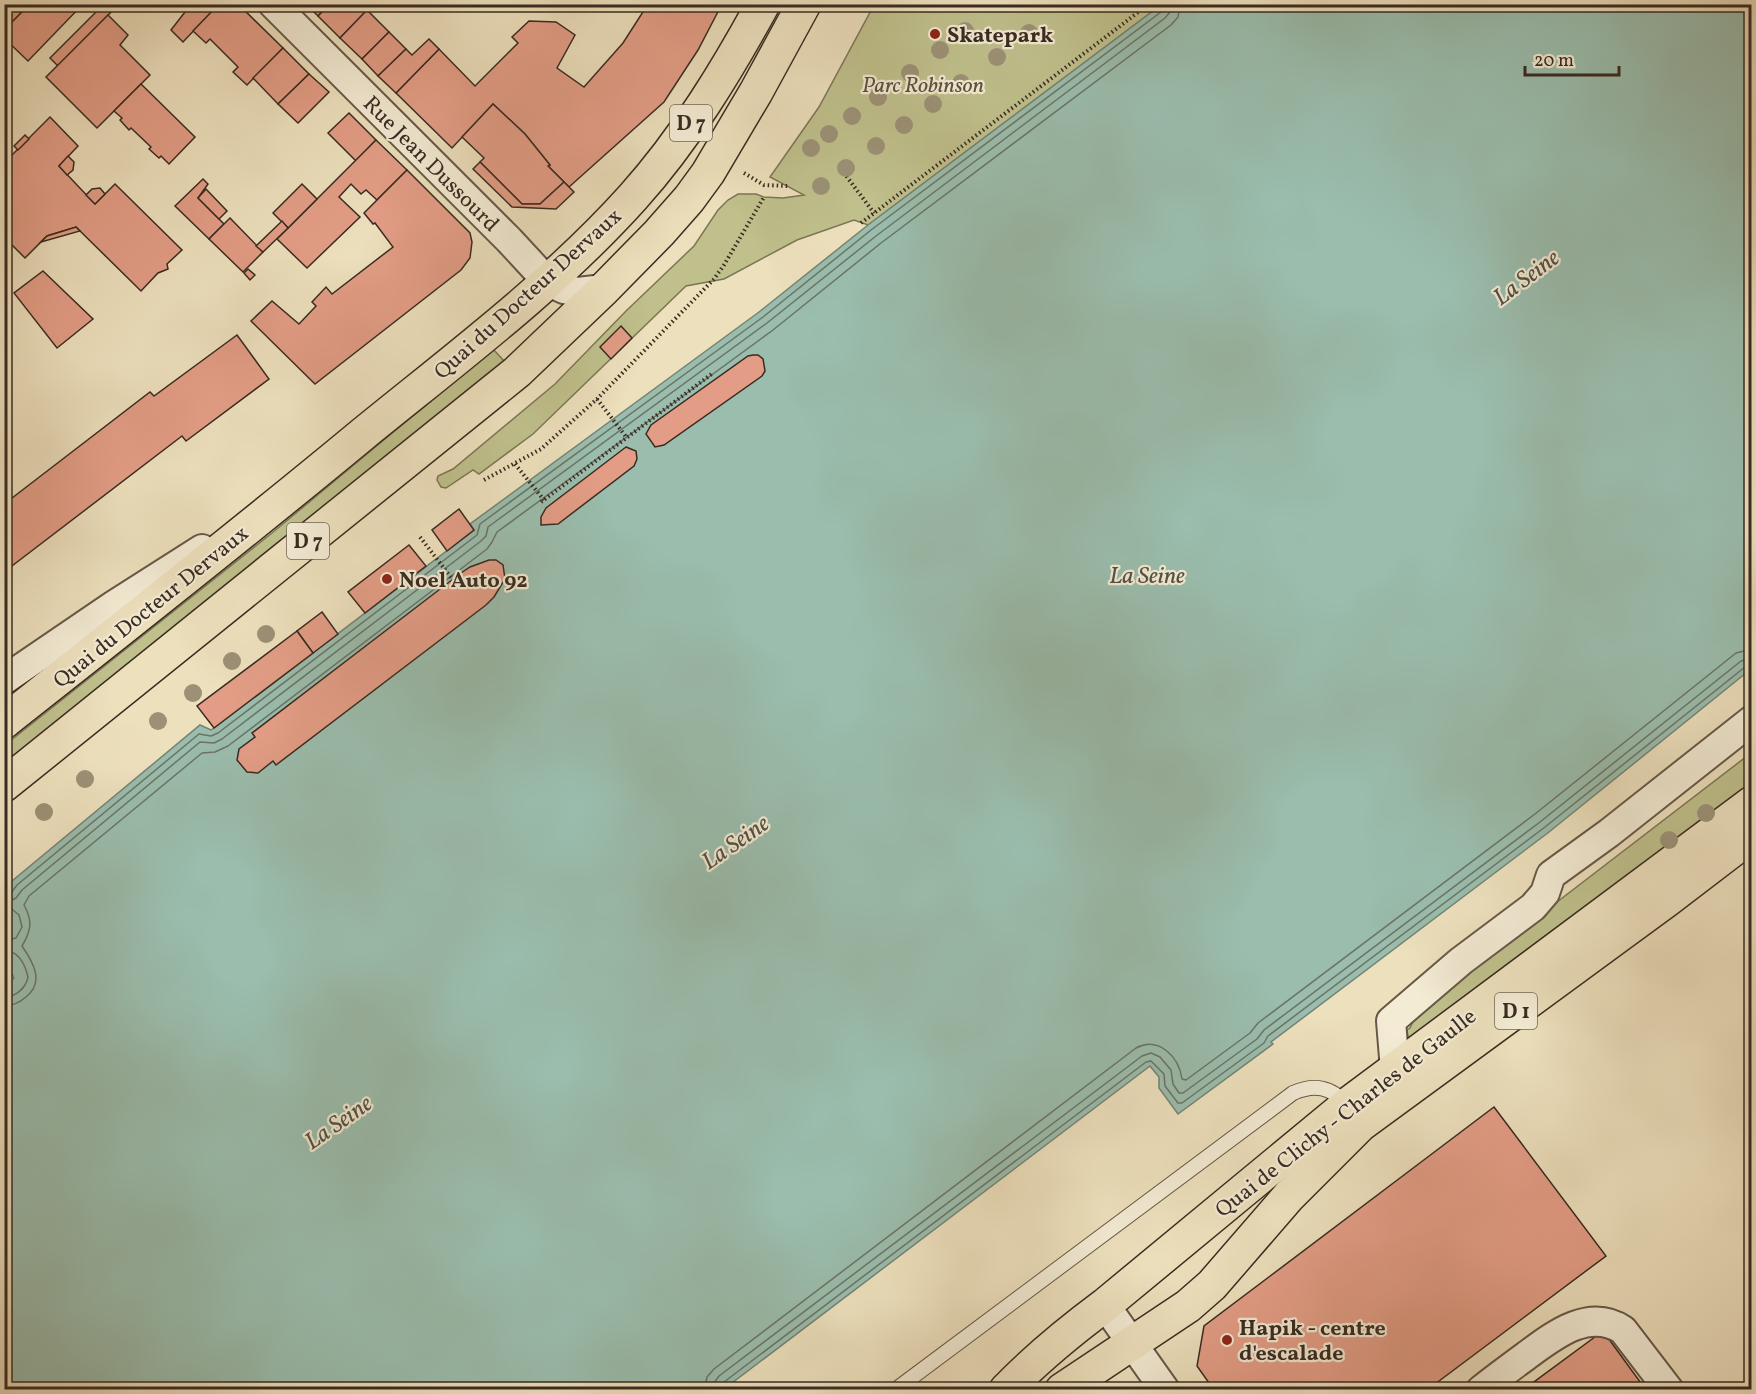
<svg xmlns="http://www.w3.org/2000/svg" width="1756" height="1394" font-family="Vollkorn,serif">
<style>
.green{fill:#bfc08c;stroke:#7c7656;stroke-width:1.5}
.water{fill:#9abdad;stroke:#738375;stroke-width:1.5}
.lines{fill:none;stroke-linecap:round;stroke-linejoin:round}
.shore{stroke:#6a7467;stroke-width:1.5}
.building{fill:#e39d86;stroke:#392b21;stroke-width:1.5}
.service-casing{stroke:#665848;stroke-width:16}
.minor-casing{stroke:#665848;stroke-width:32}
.primary-casing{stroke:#392b21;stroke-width:36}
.path{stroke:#392b21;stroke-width:4;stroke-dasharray:1.5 3;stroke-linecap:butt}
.service{stroke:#f3ebd4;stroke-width:14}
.minor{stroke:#f3ebd4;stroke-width:28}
.primary{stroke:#ede0bd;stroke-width:33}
.tree{fill:#9c9176}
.poi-dot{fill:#8f2418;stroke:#f3ebd4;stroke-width:2}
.labels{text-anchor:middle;stroke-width:4.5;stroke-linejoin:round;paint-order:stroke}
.shield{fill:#f3ebd4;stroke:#716557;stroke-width:1.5}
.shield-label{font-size:21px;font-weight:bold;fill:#392b21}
.poi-label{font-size:22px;font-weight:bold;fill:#392b21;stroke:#f3ebd4;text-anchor:start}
.park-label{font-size:22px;font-style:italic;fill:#5a503c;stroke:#f3ebd4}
.street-label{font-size:22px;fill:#392b21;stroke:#f3ebd4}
.water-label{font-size:24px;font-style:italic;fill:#515044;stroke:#f3ebd4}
</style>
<rect width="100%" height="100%" fill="#ede0bd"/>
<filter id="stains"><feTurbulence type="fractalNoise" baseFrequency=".00333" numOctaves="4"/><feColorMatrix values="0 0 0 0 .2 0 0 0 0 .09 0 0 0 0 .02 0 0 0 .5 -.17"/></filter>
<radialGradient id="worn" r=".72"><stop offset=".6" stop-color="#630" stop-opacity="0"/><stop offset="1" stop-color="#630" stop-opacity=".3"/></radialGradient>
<g class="green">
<polygon points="874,5 1161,5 868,225 854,220 797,240 724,279 686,286 533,434 479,474 473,470 446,488 441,487 437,480 438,476 453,469 555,384 626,311 694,246 718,210 728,200 738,194 756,194 764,197 783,198 804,195 770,177 819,107"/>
<polygon points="493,349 505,362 281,544 5,763 5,745 272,533"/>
<polygon points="1751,753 1751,790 1409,1044 1407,1030 1410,1028 1419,1008"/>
</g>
<path class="water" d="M1161 5H1751V669L1549 832 1271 1042 1273 1044 1178 1114 1159 1088V1077L1150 1066 724 1389H5L4 986 14 978 5 959V928L9 926C4 909 2 896 12 881L200 725 211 730 214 728 474 530 470 524 759 312 868 225Z"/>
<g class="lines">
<g class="shore">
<polyline points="4,894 11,893 17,885 199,734 211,736 218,733 477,535 480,524 763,317 871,230 1161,12 1164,4"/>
<polyline points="4,941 16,938 22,927 19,915 8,906 8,902 16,898 22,890 200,742 214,743 222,739 481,541 486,536 488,527 767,323 876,236 1165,18 1170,12 1171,4"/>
<path d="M4 950C18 951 25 964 28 977 26 988 16 997 4 997"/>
<path d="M4 1006C13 1006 19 1003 26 997 45 982 33 962 22 946 31 931 33 921 24 905L29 896 202 753 215 752 228 746 487 549 492 542 497 532 773 330 881 243 1171 25 1178 17 1180 4"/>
<path d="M704 1390 707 1377 714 1369 1136 1048C1159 1036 1179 1057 1182 1079L1186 1080 1250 1033 1258 1023 1535 814 1736 653 1752 649"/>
<polyline points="713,1390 714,1383 719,1376 1142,1056 1151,1053 1160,1057 1171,1070 1173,1084 1179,1093 1183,1093 1257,1039 1264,1030 1540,822 1741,661 1752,658"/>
<polyline points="721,1390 724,1382 1146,1062 1151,1061 1164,1074 1165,1086 1178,1103 1182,1103 1264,1043 1268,1036 1545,827 1745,667 1752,665"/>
</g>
</g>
<g class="building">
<polygon points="4,4 13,4 21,13 4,30"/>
<polygon points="30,4 83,4 28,61 4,38 4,30"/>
<polygon points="104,4 119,4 58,66 50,58"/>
<polygon points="177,4 219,4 183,42 171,30 185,12"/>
<polygon points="219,4 238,4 283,48 247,85 233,72 238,67 210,39 206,43 193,31"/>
<polygon points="306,4 330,4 318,16"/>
<polygon points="330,4 361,4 367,10 340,38 318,16"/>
<polygon points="648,4 722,4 698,50 664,102 569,187 548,166 550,165 525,134 493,104 452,148 396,93 439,49 475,86 518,43 512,37 529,21 556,22 575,35 557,68 584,87 623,43"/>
<polygon points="367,10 389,32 362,59 340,38"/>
<polygon points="108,15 128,35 120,45 150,75 97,128 46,77"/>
<polygon points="389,32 406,49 378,76 362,59"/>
<polygon points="429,39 439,49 396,93 378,76 406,49 412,55"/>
<polygon points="283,48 309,74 278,104 253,78"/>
<polygon points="309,74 329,92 298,123 278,104"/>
<polygon points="141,84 195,137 169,164 161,156 159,158 149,149 151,147 131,128 129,130 120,120 122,118 114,111"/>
<polygon points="493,104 525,134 550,165 548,166 564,182 540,204 522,204 480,162 484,158 462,137"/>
<polygon points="349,113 376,140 356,161 328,133"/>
<polygon points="50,117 78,146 59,166 95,204 115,184 182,250 167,264 168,269 158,273 141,291 76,227 47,236 25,258 4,237 4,163"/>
<polygon points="25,135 29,139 18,150 14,146"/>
<polygon points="376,140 407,170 377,200 366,190 361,194 351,184 339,197 360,217 307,268 277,239"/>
<polygon points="68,156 74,162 73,170 67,175 59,166"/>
<polygon points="480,162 522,204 540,204 564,182 574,192 556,209 512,207 473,169"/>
<polygon points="407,170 470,233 472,242 470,258 461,270 315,384 251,321 272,301 299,324 316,306 312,302 326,287 332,294 393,247 375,223 373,224 364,213"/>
<polygon points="203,179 208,184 198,198 224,224 209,239 175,206"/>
<polygon points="302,184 317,199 288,228 273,213"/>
<polygon points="100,188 105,194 95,204 86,195 92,189"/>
<polygon points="206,189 227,211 219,219 198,198"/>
<polygon points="230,218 263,252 243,272 209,239"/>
<polygon points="282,221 288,228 263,252 256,246"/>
<polygon points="76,227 80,231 41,242 47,236"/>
<polygon points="248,269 255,275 250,280 244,273"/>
<polygon points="43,271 93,319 57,348 14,293"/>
<polygon points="621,326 632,338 611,359 600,347"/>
<polygon points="237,335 269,379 186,441 182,436 4,572 4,489 12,498 150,392 154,396"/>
<polygon points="753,355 758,355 763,359 765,371 762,376 664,445 655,447 646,434 651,425 748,356"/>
<polygon points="626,447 636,451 637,459 634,466 558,524 541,525 541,517 546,508"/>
<polygon points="459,509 474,530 447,551 432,530"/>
<polygon points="409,545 426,566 365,613 348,592"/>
<polygon points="489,560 496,560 503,565 505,579 494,597 486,605 276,765 273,761 258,773 247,772 237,760 239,749 255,737 252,733 461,573 470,567"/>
<polygon points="322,612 338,634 313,653 297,631"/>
<polygon points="297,631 313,653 214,728 197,706"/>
<polygon points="1494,1107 1606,1256 1427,1390 1214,1390 1197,1366 1204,1326"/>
<polygon points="1603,1331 1646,1390 1523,1390"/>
</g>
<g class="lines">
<g class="service-casing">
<path id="service" d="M895 1390 1293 1093C1314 1084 1331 1086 1347 1105"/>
</g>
<g class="minor-casing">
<g id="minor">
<polyline points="273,4 509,240 547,281 564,289 578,292 604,289"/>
<polyline points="4,680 114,605 202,549"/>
<polyline points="1395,1070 1391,1021 1461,961 1533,907 1545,893 1551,875 1609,833 1752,720"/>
<polyline points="1105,1305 1165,1390"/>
<path d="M1481 1390C1496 1378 1511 1367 1526 1356 1553 1336 1589 1307 1623 1330L1669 1390"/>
</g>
</g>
<g class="primary-casing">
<g id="primary">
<path d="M4 722C124 627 245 532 363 434 455 359 553 286 633 197 685 139 726 72 763 4"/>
<polyline points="4,785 517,372 604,289 659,233 689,199 708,173 756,92 804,4"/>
<path d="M1006 1390C1036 1359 1070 1331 1105 1305L1347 1105 1752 803"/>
<polyline points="1062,1390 1188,1306 1212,1285 1289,1196 1360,1125 1667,900 1752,835"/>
</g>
</g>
<g class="path">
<polyline points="841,169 874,213"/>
<polyline points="744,173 764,185 788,186"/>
<polyline points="861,223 1149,4"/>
<polyline points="597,399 627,438"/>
<polyline points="515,464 544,500"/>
<polyline points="484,480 541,449 597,399 714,279 724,265 764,197"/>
<polyline points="541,502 713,373"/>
<polyline points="420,537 453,580"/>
</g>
<use href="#service" class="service"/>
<use href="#minor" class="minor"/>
<use href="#primary" class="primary"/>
</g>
<g class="tree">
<circle cx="965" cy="31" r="9"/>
<circle cx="1029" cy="33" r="9"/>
<circle cx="940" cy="50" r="9"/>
<circle cx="997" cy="57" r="9"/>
<circle cx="910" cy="73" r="9"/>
<circle cx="961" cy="83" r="9"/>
<circle cx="878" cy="97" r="9"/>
<circle cx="933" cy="104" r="9"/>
<circle cx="852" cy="116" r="9"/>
<circle cx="904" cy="125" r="9"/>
<circle cx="829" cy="134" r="9"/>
<circle cx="876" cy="146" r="9"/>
<circle cx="811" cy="148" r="9"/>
<circle cx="846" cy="168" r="9"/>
<circle cx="821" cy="186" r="9"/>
<circle cx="266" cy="634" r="9"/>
<circle cx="232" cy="661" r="9"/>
<circle cx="193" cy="693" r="9"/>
<circle cx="158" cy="721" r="9"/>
<circle cx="85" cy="779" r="9"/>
<circle cx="44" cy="812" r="9"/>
<circle cx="1706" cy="813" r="9"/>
<circle cx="1669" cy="840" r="9"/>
</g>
<g class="poi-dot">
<circle cx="935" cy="34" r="6"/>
<circle cx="387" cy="579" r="6"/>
<circle cx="1227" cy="1340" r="6"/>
</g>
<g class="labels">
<g class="shield">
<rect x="670" y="105" width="42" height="36" rx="4.5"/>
<rect x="287" y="523" width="42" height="36" rx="4.5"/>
<rect x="1495" y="993" width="42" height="36" rx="4.5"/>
</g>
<g class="shield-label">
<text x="691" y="130">D 7</text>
<text x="308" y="548">D 7</text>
<text x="1516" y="1018">D 1</text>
</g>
<g class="poi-label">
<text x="947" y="42">Skatepark</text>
<text x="399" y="587">Noel Auto 92</text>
<text x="1239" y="1335">Hapik - centre<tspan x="1239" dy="25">d'escalade</tspan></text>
</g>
<g class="park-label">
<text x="923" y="92">Parc Robinson</text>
</g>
<g class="street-label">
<text transform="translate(432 163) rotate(45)" y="8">Rue Jean Dussourd</text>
<text transform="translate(527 293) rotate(-42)" y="8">Quai du Docteur Dervaux</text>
<text transform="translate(150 606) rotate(-39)" y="8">Quai du Docteur Dervaux</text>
<text transform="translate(1345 1112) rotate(-38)" y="8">Quai de Clichy - Charles de Gaulle</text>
</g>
<g class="water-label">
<text transform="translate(1526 277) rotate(-37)" y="8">La Seine</text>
<text x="1147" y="583">La Seine</text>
<text transform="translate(735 842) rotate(-35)" y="8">La Seine</text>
<text transform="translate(338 1122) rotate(-35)" y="8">La Seine</text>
</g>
</g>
<rect width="1756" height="1394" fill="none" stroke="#ede0bd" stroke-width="24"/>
<rect x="6" y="6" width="1744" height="1382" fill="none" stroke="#392b21" stroke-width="3"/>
<rect x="12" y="12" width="1732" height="1370" fill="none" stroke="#392b21" stroke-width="1.5"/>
<path d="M1525 66v9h94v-9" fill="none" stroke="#392b21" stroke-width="3"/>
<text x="1534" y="66" font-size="18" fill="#392b21" stroke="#f3ebd4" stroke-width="4.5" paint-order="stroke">20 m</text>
<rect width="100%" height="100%" filter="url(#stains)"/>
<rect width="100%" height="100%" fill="url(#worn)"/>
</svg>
